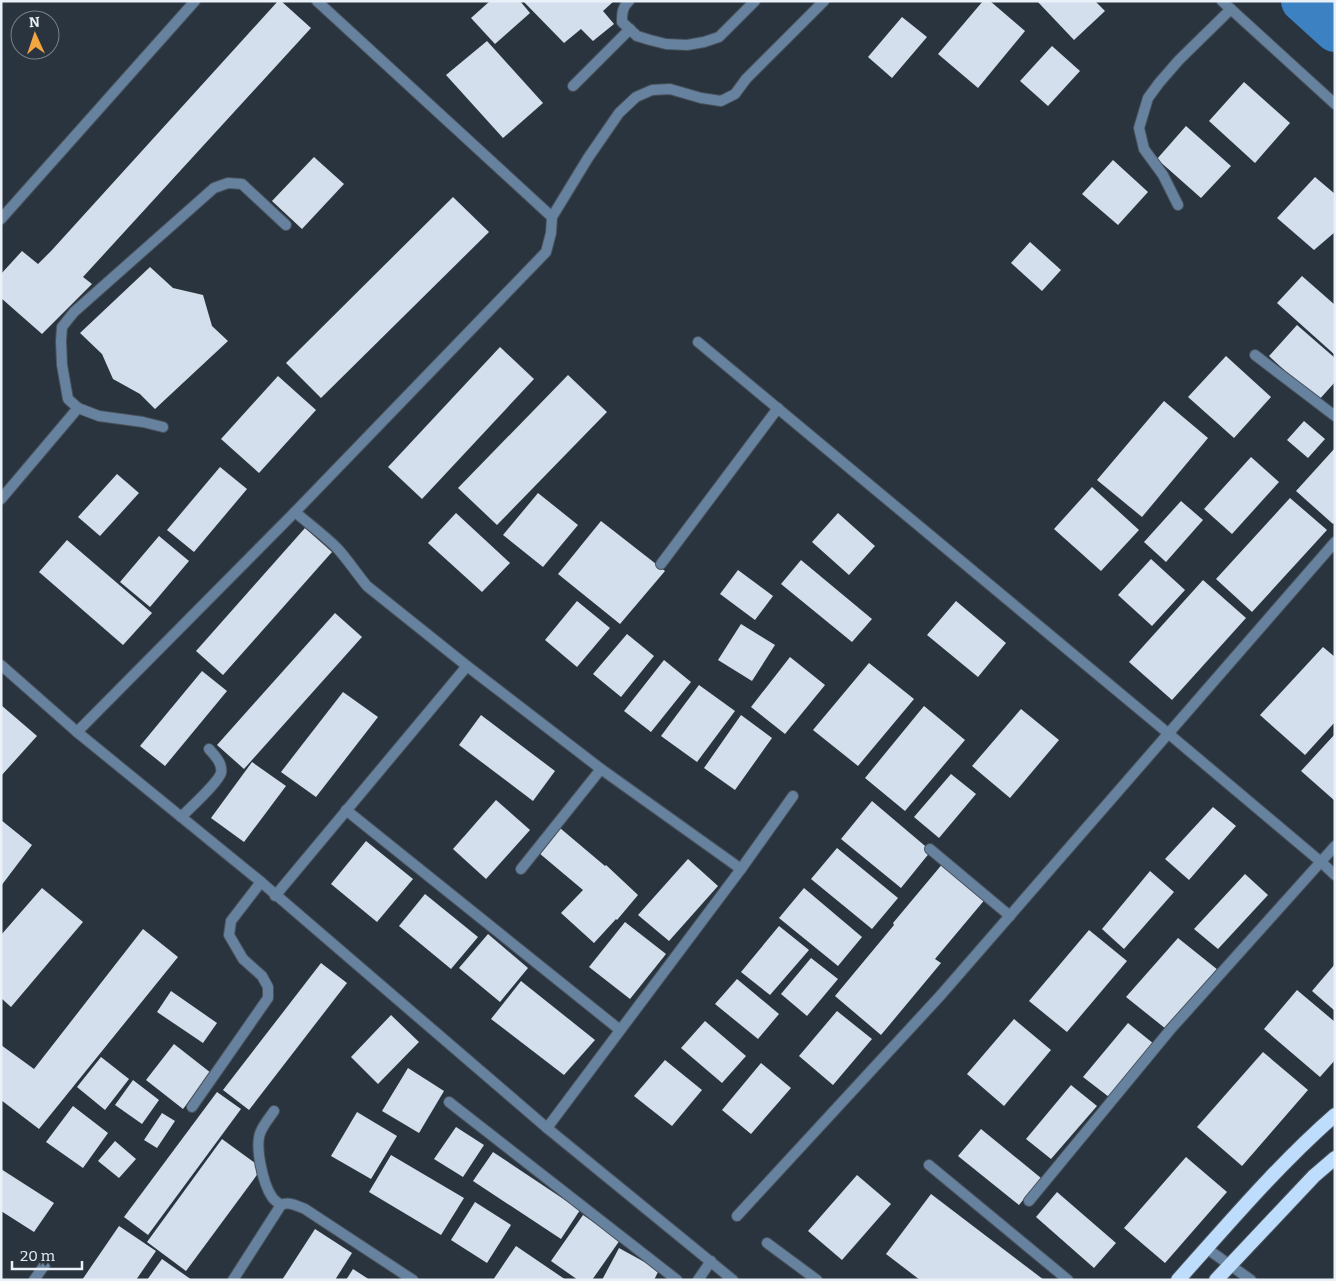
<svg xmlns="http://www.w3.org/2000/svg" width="1336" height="1281" font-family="Bitter,serif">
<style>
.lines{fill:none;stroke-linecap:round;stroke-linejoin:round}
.river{stroke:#3c82c2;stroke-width:42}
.building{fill:#d3dfed}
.service-casing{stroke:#49525c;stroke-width:12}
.minor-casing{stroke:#49525c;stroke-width:12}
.trunk-casing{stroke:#49525c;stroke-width:16}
.service{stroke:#66829e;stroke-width:10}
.minor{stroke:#66829e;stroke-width:10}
.trunk{stroke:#bedcfb;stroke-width:14}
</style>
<rect width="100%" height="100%" fill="#2a343e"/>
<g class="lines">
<polyline class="river" points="1302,1 1335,31"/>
</g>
<g class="building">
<polygon points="278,1 281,1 311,28 83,277 92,284 42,334 1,298 1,274 22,251 38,264 52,250"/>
<polygon points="490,1 520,1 530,13 495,44 471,18"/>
<polygon points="523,1 614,1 603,11 614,24 593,41 581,29 564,43"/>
<polygon points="983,1 990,1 1025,31 978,88 938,54"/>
<polygon points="1037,1 1095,1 1105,11 1074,40"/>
<polygon points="902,17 927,37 892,78 868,57"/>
<polygon points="487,41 543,103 503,138 446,75"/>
<polygon points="1052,46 1080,71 1048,106 1020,81"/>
<polygon points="1244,82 1290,123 1255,163 1209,121"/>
<polygon points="1186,126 1231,166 1201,198 1157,159"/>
<polygon points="314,157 344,184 302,229 272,201"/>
<polygon points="1113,160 1148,192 1118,225 1082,194"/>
<polygon points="1315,177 1335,194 1335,232 1314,250 1277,218"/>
<polygon points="453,197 489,232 321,398 286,363"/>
<polygon points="1030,242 1061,270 1042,291 1011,263"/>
<polygon points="150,267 173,288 203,295 212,326 228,341 155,409 140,394 113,379 102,354 80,333"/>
<polygon points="1302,276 1335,305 1335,355 1277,303"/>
<polygon points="1297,325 1335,358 1335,382 1318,401 1269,356"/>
<polygon points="500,347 534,379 422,499 388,467"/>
<polygon points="1226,356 1271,397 1234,438 1188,397"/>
<polygon points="568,375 607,412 497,525 458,488"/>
<polygon points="278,376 316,410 259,473 221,439"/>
<polygon points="1164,401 1208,438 1142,517 1097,480"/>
<polygon points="1304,421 1325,439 1308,458 1287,440"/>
<polygon points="1335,448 1335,522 1333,524 1296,491"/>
<polygon points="1251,457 1279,482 1232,534 1204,509"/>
<polygon points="220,467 247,489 194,552 167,530"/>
<polygon points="117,474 139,493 100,536 78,517"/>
<polygon points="1092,487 1139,530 1101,571 1054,529"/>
<polygon points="538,493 578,525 543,567 503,535"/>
<polygon points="1290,498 1327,530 1252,612 1216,579"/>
<polygon points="1181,501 1203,520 1166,562 1144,542"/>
<polygon points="456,513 510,563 482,592 428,543"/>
<polygon points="838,513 875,546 849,575 812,542"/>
<polygon points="601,521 665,571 620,624 558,574"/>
<polygon points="305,528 332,552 223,675 196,651"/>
<polygon points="159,536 189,561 150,607 120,582"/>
<polygon points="67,540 152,613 123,645 39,572"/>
<polygon points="1151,559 1185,590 1152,626 1118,595"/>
<polygon points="801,560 872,619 852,642 781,584"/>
<polygon points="738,570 773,596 755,620 720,594"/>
<polygon points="1203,580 1246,618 1172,700 1129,662"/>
<polygon points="577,601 610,628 577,667 545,640"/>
<polygon points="956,601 1006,643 978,677 927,635"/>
<polygon points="335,613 362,637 244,769 217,745"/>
<polygon points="741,624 775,645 752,681 718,660"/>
<polygon points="627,634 654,656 621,697 593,674"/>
<polygon points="1323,647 1335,657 1335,722 1305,755 1260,715"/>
<polygon points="790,657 825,685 785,734 751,707"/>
<polygon points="664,660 691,682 651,732 624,711"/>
<polygon points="869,663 914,699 858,766 813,730"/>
<polygon points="202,671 227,691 165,766 140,746"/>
<polygon points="699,685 735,711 697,762 661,736"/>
<polygon points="343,692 378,717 316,797 281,772"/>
<polygon points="1,705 37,736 1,776"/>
<polygon points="924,706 965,740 905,811 865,778"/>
<polygon points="1021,709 1059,740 1010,798 972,766"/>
<polygon points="481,715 555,771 533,801 459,745"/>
<polygon points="741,715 772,738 735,790 704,768"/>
<polygon points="1335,734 1335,801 1301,771"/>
<polygon points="252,762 286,786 244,842 211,818"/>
<polygon points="951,774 976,794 939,838 914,817"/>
<polygon points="496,800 530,830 486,879 453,849"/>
<polygon points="872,801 931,851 901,888 841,839"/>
<polygon points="1213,807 1236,826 1189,880 1165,859"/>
<polygon points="1,820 32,845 1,886"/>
<polygon points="560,828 605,866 606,865 638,895 617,920 616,919 594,943 561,913 583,890 539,853"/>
<polygon points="366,841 413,879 377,922 331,884"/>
<polygon points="837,848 898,898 872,929 811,879"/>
<polygon points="688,859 718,886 669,941 638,915"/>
<polygon points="944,862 987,897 935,959 941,963 881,1035 835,996 894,925 893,923"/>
<polygon points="1150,871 1174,892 1124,949 1102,929"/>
<polygon points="1245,874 1268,895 1218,949 1194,929"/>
<polygon points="42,888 83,922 11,1007 1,998 1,935"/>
<polygon points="804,888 862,937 838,966 779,918"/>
<polygon points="425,894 478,937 451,969 399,926"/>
<polygon points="625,922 666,954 630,999 589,967"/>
<polygon points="779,926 809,950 770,995 741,972"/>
<polygon points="143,929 178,957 39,1129 1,1100 1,1045 34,1069"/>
<polygon points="1089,930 1127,961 1067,1032 1029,1001"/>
<polygon points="488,934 528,968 500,1002 459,968"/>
<polygon points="1178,938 1218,970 1166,1029 1126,997"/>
<polygon points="811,958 838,979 807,1016 781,994"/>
<polygon points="321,963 347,983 249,1110 223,1090"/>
<polygon points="1335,964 1335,1011 1312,991"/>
<polygon points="737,979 779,1014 758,1039 715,1004"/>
<polygon points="521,981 595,1040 564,1075 491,1019"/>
<polygon points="1297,990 1335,1022 1335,1060 1320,1077 1264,1029"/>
<polygon points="171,991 217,1023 203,1043 157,1012"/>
<polygon points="837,1011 872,1039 833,1085 799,1056"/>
<polygon points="391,1015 419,1042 378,1084 351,1057"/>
<polygon points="1014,1019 1051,1050 1004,1106 967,1074"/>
<polygon points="705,1021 746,1056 722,1083 681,1048"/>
<polygon points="1128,1023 1154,1044 1109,1097 1083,1077"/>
<polygon points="174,1044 211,1073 183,1109 146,1080"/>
<polygon points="1263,1052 1308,1090 1242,1166 1197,1127"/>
<polygon points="101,1057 129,1079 105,1110 77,1087"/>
<polygon points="665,1060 702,1090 672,1126 634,1096"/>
<polygon points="761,1063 791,1088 751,1134 722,1110"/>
<polygon points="408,1068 444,1091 419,1133 382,1111"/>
<polygon points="133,1080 159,1100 142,1124 115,1105"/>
<polygon points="1071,1085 1097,1106 1051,1159 1026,1139"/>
<polygon points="217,1092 241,1109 148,1235 124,1217"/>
<polygon points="73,1106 108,1133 83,1168 46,1142"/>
<polygon points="357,1112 397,1136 371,1179 331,1156"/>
<polygon points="162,1113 175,1121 157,1148 144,1140"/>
<polygon points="456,1127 484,1145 463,1177 434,1159"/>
<polygon points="981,1129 1041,1178 1019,1205 958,1156"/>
<polygon points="222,1139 262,1168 186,1271 147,1242"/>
<polygon points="115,1141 136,1159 119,1178 98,1161"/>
<polygon points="493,1152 580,1210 561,1239 473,1181"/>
<polygon points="391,1155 464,1198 441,1235 369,1192"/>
<polygon points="1186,1157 1227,1192 1165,1263 1124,1228"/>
<polygon points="1,1169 54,1203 34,1232 1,1211"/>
<polygon points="857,1175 891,1204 842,1260 808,1231"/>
<polygon points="1057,1192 1116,1243 1094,1268 1036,1217"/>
<polygon points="931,1194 1044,1280 920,1280 886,1254"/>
<polygon points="475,1202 511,1225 487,1263 451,1240"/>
<polygon points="583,1215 620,1240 592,1280 578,1280 551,1261"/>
<polygon points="119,1226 156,1251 136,1280 82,1280"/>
<polygon points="315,1229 352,1253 335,1280 282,1280"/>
<polygon points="516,1246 566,1280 493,1280"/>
<polygon points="619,1248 659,1270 654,1280 602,1280"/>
<polygon points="162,1259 192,1280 147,1280"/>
<polygon points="353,1269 370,1280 346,1280"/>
</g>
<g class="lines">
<g class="service-casing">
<g id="service">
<polyline points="317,1 552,217"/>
<path d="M629 1C622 7 622 14 622 22L637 36 650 40 666 44 687 45 704 42 719 37 755 1"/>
<polyline points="573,86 630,29"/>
<polyline points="78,408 99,416 143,422 163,427"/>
<polyline points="1,499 78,408 68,399 62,365 61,341 62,327 74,312 214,188 228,183 242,184 286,225"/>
<path d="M181 817C189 809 218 783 221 773 223 763 214 755 209 749"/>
<polyline points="929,1165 1068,1280"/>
<polyline points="767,1243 817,1280"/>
</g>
</g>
<g class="minor-casing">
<g id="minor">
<polyline points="1222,1 1335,104"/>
<polyline points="1178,205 1163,175 1144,149 1139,128 1148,98 1159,83 1179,60 1231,9"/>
<polyline points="1,219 195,1"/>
<polyline points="698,342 1169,734 1321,862 1335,875"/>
<polyline points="1255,355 1335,416"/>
<path d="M295 512C309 524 324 535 337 548 348 560 357 574 367 586L467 666 601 769 741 869"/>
<polyline points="661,564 778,408"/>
<polyline points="1,665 77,732 261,882 547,1128 733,1280"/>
<polyline points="77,732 295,512 546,252 551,233 552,217 588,158 619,113 636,97 652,90 670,89 701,98 721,101 735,94 746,79 824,1"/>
<polyline points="346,810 620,1030"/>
<polyline points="930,849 1010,916"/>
<polyline points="521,869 601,769"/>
<polyline points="275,896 467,666"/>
<polyline points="449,1102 677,1280"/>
<polyline points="192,1107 268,998 268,987 262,976 243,959 229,935 231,921 261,882"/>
<path d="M274 1111C270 1117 264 1124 261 1131 254 1145 263 1184 272 1197 274 1200 278 1203 281 1205"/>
<polyline points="547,1128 741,869 793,796"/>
<polyline points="1029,1201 1170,1030 1335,846"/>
<polyline points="737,1216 940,996 1335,542"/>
<polyline points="1206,1248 1251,1280"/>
<polyline points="34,1280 46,1263"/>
<path d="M233 1280 281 1205C289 1201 297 1206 305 1209L413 1280"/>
<polyline points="698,1280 711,1261"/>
</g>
</g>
<g class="trunk-casing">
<g id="trunk">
<path d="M1178 1280C1229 1223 1278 1165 1335 1115"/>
<polyline points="1216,1280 1314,1176 1335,1158"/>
</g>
</g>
<use href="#service" class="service"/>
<use href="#minor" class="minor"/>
<use href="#trunk" class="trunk"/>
</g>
<rect width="1336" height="1281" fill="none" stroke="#eaf0f7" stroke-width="5"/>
<g transform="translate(35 35) rotate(357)"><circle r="24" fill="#2a343e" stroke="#777f88"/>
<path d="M0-4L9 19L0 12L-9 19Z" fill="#f2a541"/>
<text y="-8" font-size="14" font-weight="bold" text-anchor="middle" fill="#eaf0f7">N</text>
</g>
<path d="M12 1261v8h70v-8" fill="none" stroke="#eaf0f7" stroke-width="2.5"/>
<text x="20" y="1261" font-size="15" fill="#eaf0f7" stroke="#2a343e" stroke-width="4" paint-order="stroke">20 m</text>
</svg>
